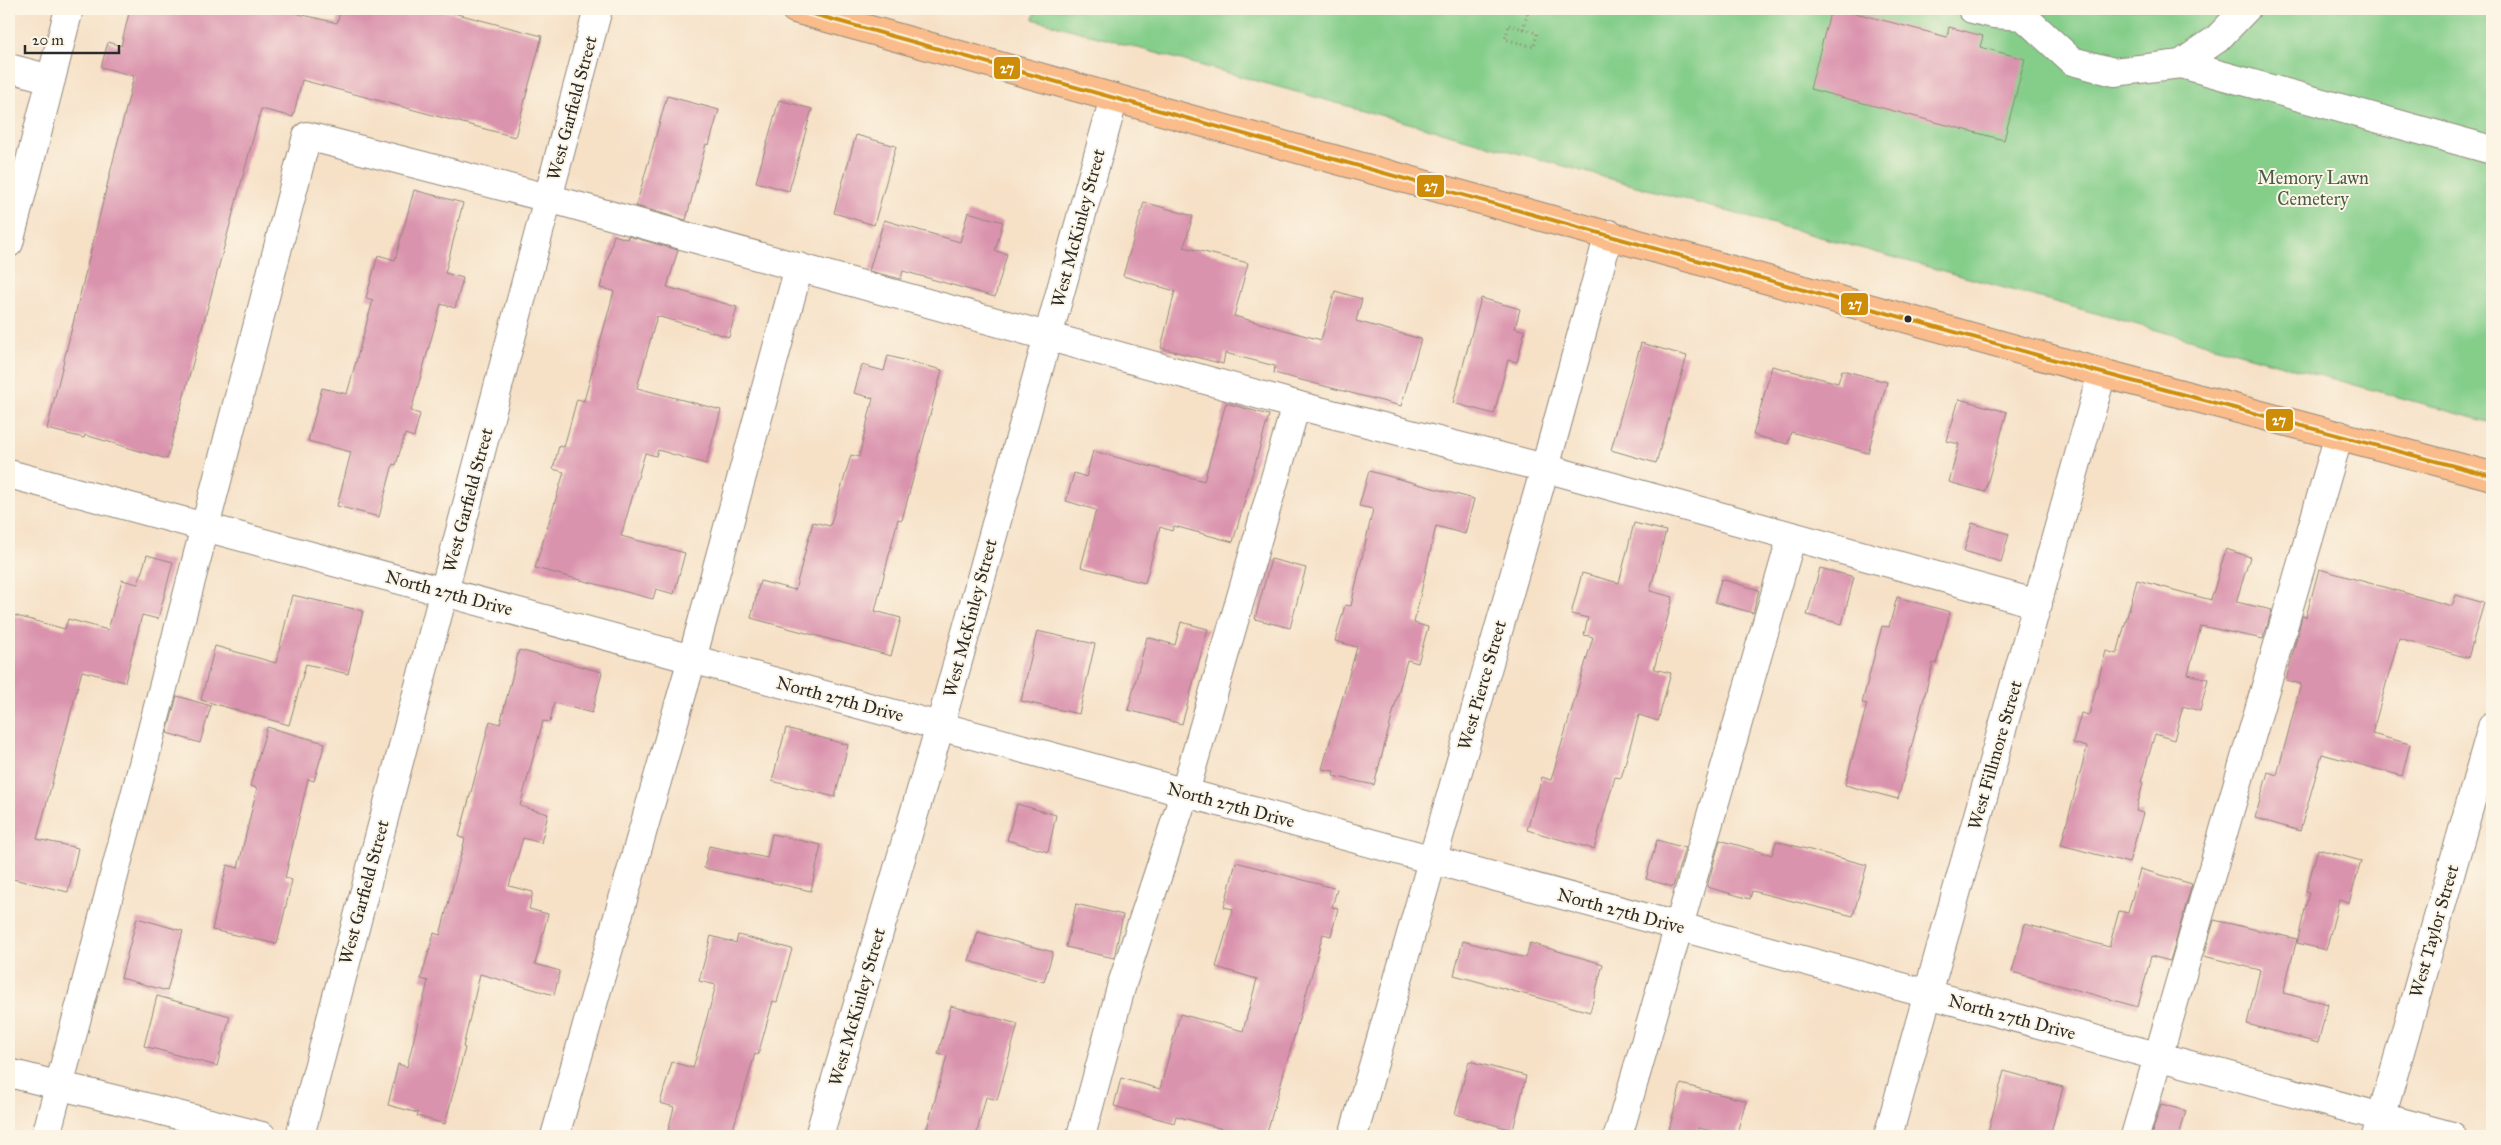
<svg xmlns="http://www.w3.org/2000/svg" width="2501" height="1145" font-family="'IM FELL Great Primer',serif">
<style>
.green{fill:#84ce8a;stroke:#587c5a}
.building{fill:#da93ad}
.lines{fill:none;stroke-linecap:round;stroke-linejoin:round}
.minor-casing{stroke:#908679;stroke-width:30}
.major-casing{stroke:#908679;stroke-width:30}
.path{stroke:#908679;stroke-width:3;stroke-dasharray:1 4;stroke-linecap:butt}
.minor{stroke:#fff;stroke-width:28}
.major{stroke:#f9bc8a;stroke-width:28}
.bus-1-casing{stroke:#fcf5e5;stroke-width:8}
.bus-1{stroke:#ce8d09;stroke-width:4}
.bus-dot{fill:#2b2b2b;stroke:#fcf5e5;stroke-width:2}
.labels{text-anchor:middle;stroke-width:4;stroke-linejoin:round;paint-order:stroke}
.street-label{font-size:18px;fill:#2b2b2b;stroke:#fcf5e5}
.park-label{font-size:18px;fill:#465c48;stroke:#fcf5e5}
.line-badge{stroke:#fcf5e5;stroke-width:2}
.badge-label{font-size:14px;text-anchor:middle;font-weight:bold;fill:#fff}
</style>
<rect width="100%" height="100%" fill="#fcf5e5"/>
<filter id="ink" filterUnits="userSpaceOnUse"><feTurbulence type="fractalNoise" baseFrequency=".02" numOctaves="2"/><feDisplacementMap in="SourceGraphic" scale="10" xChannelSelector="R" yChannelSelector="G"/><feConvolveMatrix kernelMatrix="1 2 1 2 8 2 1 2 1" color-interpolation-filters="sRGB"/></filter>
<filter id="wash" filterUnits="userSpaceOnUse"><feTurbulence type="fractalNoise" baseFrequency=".0096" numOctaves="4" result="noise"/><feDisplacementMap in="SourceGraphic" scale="20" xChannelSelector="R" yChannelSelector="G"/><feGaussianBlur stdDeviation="1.12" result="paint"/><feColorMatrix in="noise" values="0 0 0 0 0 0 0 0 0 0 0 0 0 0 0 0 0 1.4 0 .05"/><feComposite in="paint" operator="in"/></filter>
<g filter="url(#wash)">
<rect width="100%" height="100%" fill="#f6e1c7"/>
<polygon class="green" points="1036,9 2492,9 2492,423 1033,19"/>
<g id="blocks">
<g class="building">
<polygon points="130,9 278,9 337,23 341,9 438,9 542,36 515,137 302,80 293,117 261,109 167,459 85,435 84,438 47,429 134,76 101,67 108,42 121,46"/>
<polygon points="1831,9 1840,9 1947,37 1949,27 1983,36 1980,47 2025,59 2004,140 1810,89"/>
<polygon points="667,96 719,110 709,145 706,144 686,220 636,206"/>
<polygon points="779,100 812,109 789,191 756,182"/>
<polygon points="856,135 896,146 874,225 834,213"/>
<polygon points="414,190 463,203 445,273 463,278 455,308 441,304 411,411 420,414 414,437 405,434 396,465 393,464 379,517 337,506 351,452 308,441 322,388 347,394 373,300 366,298 378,255 395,260"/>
<polygon points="1144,202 1193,216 1184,247 1248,263 1234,316 1321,340 1335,291 1362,299 1356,321 1421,339 1401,406 1274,373 1275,366 1225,353 1223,364 1161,348 1175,291 1123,276"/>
<polygon points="968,212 1003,222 995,251 1007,254 995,297 903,271 901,279 869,271 884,220 960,242"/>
<polygon points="614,235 627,239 628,236 678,250 667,287 737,307 729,337 657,316 637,388 721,410 706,464 658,450 656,456 645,453 621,536 685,553 674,594 656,589 653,599 535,568 564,472 553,469 559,446 564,447 577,399 584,401 614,291 600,288"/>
<polygon points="1481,298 1520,309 1515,328 1525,331 1517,362 1508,360 1494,414 1453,403"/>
<polygon points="1641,343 1687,356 1656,463 1611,450"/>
<polygon points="888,356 942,370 902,520 898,519 875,611 901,618 891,656 751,618 760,581 795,590 813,522 830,526 851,455 859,457 873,398 854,393 862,365 884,371"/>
<polygon points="1772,366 1838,383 1842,370 1887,382 1868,453 1791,432 1788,444 1753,435"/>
<polygon points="1959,399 2007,412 1985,492 1949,482 1959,444 1947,441"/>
<polygon points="1226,403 1269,415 1233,542 1174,526 1172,531 1160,527 1145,583 1081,567 1096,510 1066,501 1074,473 1086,477 1093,451 1204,481"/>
<polygon points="1369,471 1474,499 1465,534 1436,526 1414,623 1428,627 1418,663 1407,660 1374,785 1333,776 1334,771 1322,769 1357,647 1335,641 1345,605 1351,606 1373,509 1359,506"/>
<polygon points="1634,523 1666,531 1650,591 1673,597 1654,669 1671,673 1658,721 1639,715 1621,778 1615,777 1594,849 1527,830 1542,777 1551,780 1593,637 1584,635 1588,618 1571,614 1582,573 1619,583"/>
<polygon points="1972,523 2009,534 2001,562 1964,551"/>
<polygon points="2226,549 2250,557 2236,602 2272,610 2263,639 2201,626 2188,674 2208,679 2200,711 2183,706 2174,740 2155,734 2141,782 2143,783 2136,811 2143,813 2129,863 2061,845 2087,747 2073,743 2081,713 2089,715 2106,651 2117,654 2137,580 2211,600"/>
<polygon points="147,555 173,562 158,619 142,615 125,682 82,671 37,839 78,848 68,892 9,878 9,614 65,629 68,619 108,630 122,580 138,584"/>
<polygon points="1271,559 1306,568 1290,628 1255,619"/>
<polygon points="1820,568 1854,577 1842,624 1807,615"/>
<polygon points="2319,569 2452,606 2456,595 2484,603 2468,658 2399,638 2372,734 2410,744 2402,776 2322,754 2300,831 2255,818 2268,772 2277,775 2301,684 2286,680 2302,616 2306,617"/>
<polygon points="1721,579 1759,590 1753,613 1715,602"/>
<polygon points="292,595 363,611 348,674 306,664 289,725 201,700 215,646 276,663"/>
<polygon points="1897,597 1950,612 1936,664 1933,663 1898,799 1845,785 1867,704 1862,703 1882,626 1889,627"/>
<polygon points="1181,622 1208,629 1182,724 1128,710 1147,637 1175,645"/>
<polygon points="1037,631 1095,644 1079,714 1021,701"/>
<polygon points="519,650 602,672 592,713 554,703 550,722 543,721 520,806 548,814 541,843 523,838 509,886 533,892 529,909 548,914 535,964 560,971 554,995 480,974 463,1047 465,1048 445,1124 417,1116 418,1113 388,1105 398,1064 407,1067 428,981 421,979 434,933 440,935 465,839 459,837 490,721 500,724"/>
<polygon points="177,696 211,706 200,743 167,733"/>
<polygon points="267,727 325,743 314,781 308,779 285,878 292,880 277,944 212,930 227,865 238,868 257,788 250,786"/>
<polygon points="786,728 848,745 835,797 772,781"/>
<polygon points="1017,804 1056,815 1048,852 1007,840"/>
<polygon points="772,834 821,845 811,891 704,868 709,846 767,858"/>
<polygon points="1657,840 1685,848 1673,887 1646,879"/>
<polygon points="1720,840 1772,855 1776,841 1867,865 1853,916 1752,891 1750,899 1707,887"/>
<polygon points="2318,849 2361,861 2349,903 2339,900 2326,950 2297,943 2309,892 2306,891"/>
<polygon points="1236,862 1337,889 1332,907 1338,908 1331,936 1323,934 1266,1136 1248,1136 1176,1116 1174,1123 1114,1106 1121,1078 1160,1089 1180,1014 1243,1031 1257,979 1216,967 1233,909 1224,907"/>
<polygon points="2140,869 2192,884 2170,961 2151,956 2138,1007 2012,972 2025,924 2109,947 2119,911 2128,913"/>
<polygon points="1076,904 1123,915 1114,958 1066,947"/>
<polygon points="137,918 183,931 167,991 121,978"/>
<polygon points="2214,920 2297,939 2283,993 2328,1004 2318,1043 2247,1024 2260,970 2204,956"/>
<polygon points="978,932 1053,952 1044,982 969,961"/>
<polygon points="738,935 792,949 777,1002 773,1001 758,1055 755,1054 731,1136 684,1136 668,1131 674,1107 660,1103 672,1062 693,1068 716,985 699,981 711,936 736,943"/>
<polygon points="1463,941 1526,958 1530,943 1603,964 1590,1012 1454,975"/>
<polygon points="157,996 230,1016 217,1066 144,1046"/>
<polygon points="951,1006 1018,1024 997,1100 986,1097 976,1136 925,1136 947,1056 938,1054"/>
<polygon points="1469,1061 1526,1076 1513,1130 1455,1114"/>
<polygon points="2004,1071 2063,1087 2050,1136 1987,1136"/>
<polygon points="1681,1084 1746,1101 1736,1136 1698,1128 1695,1136 1669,1130"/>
<polygon points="2161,1104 2186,1111 2179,1136 2151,1136"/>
</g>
</g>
</g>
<g filter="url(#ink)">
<use href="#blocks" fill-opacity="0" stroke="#908679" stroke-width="1"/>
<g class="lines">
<g class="minor-casing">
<g id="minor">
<polyline points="1972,9 1993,14 2023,16"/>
<polyline points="2020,9 2023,16 2072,61 2114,72 2181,64 2217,39 2246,9"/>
<polyline points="2181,64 2492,150"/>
<polyline points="9,68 51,79"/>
<polyline points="9,243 69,9"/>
<polyline points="9,474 2452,1136"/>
<polyline points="9,1073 262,1136"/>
<polyline points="46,1136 307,136 548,198 1296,405 1545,468 2038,604"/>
<polyline points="300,1136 598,9"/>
<polyline points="555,1136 692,659 799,267"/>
<polyline points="819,1136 940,726 1114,98"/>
<polyline points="1081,1136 1122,984 1185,792 1296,405"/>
<polyline points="1353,1136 1545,468 1609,234"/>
<polyline points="1618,1136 1792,536"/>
<polyline points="1888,1136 2102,373"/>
<polyline points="2135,1136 2339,435"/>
<polyline points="2376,1136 2492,727"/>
</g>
</g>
<g class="major-casing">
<polyline id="major" points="795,9 2102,373 2492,476"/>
</g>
<g class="path">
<polygon points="1509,25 1537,33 1534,47 1505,39"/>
<polyline points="1523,29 1529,9"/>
</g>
<use href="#minor" class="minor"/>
<use href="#major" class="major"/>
<g class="bus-1-casing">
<polyline id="bus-1" points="795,9 2102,373 2492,476"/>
</g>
<use href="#bus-1" class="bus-1"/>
</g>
</g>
<circle class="bus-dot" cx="1908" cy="319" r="4.5"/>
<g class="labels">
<g class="street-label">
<text transform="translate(572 108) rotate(-75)" y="6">West Garfield Street</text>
<text transform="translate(1078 228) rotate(-75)" y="6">West McKinley Street</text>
<text transform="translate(468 500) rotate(-75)" y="6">West Garfield Street</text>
<text transform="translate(449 593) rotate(15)" y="6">North 27th Drive</text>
<text transform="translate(970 618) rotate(-75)" y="6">West McKinley Street</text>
<text transform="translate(1482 685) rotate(-74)" y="6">West Pierce Street</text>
<text transform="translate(840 699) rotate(15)" y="6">North 27th Drive</text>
<text transform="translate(1995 755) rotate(-74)" y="6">West Fillmore Street</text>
<text transform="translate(1231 805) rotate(15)" y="6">North 27th Drive</text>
<text transform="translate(364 892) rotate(-75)" y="6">West Garfield Street</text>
<text transform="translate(1621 911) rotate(15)" y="6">North 27th Drive</text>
<text transform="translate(2434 931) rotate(-74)" y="6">West Taylor Street</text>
<text transform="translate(857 1007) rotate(-74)" y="6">West McKinley Street</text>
<text transform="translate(2012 1017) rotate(15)" y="6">North 27th Drive</text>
</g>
<g class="park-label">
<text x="2313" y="184">Memory Lawn<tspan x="2313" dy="21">Cemetery</tspan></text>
</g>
</g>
<g class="line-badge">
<rect x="993" y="56" width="28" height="24" rx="5" fill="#ce8d09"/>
<rect x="1416" y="174" width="29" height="24" rx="5" fill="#ce8d09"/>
<rect x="1840" y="292" width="29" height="24" rx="5" fill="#ce8d09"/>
<rect x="2265" y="408" width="29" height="24" rx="5" fill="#ce8d09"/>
</g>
<g class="badge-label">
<text x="1007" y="73">27</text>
<text x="1431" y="191">27</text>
<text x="1855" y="309">27</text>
<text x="2279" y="425">27</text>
</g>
<rect width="2501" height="1145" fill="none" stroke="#fcf5e5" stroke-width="30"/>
<path d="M25 45v8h94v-8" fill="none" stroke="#2b2b2b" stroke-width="2.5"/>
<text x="32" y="45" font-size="15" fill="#2b2b2b" stroke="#fcf5e5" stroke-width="4" paint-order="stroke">20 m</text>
</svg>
